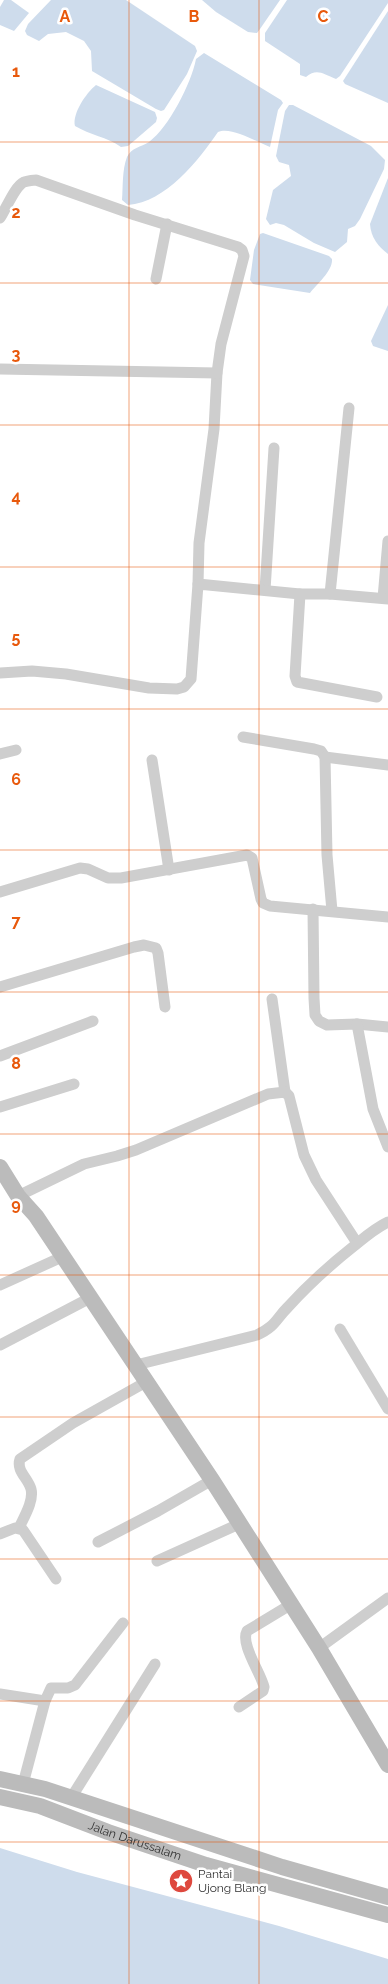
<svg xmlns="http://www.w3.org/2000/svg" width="388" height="1984" font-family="Raleway,sans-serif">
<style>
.water{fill:#cedcec}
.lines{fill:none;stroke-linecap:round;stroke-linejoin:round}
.street{stroke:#cecece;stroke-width:11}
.secondary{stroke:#bbb;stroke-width:16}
.grid{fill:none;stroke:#e8590c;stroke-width:1;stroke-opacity:0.55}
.labels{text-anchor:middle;stroke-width:5;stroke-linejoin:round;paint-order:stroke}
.street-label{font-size:12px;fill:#313131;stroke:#fff}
.poi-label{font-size:12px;fill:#313131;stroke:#fff;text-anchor:start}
.grid-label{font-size:16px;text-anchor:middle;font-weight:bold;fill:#e8590c;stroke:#fff;stroke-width:5;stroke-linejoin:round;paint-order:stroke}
</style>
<rect width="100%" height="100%" fill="#fff"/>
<g class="water">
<polygon points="4,0 11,0 29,13 14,31 0,25 0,7"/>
<polygon points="51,0 126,0 195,46 197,51 187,74 164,110 161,111 156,109 92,71 91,51 84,41 66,32 48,34 39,41 27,35 25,31 28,24"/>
<polygon points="202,0 280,0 260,29 257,33 248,32 216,12"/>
<path d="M287 0H388V3L340 76 336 79C323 74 317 68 306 77L300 75V64L265 41V33Z"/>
<polygon points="388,11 388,103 345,84 343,81"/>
<path d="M204 53 281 100 283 103 278 110 270 147C257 142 231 126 218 132 198 161 166 202 128 205L122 200C123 186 122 170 127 157 131 148 141 147 149 142 169 127 191 84 196 59Z"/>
<path d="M96 85 155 112 157 118 156 122 128 146 121 147C107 137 90 135 75 126 72 114 86 93 96 85Z"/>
<polygon points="289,105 293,105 371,146 385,160 384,169 360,219 355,226 348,229 347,242 335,252 314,243 284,225 276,223 270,225 266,219 273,190 291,176 289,165 279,162 276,156 285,111"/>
<path d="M388 178V254C378 246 371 238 370 224Z"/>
<path d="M263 233 329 256 332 259C333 271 317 284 310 293L253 284 250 280 254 250 260 234Z"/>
<polygon points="388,305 388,351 373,346 371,341"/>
<polygon points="0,1848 77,1872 279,1926 388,1959 388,1984 0,1984"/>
</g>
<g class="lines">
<g class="street">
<path d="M0 218C6 209 15 186 24 182 28 181 33 180 36 180L135 215 238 247 242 250 244 256 221 344 217 373 214 429 199 543 198 584"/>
<polyline points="156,279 167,224"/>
<polyline points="0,369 217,373"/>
<polyline points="265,590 274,448"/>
<polyline points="300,594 295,676 297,682 377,697"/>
<polyline points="330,594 349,408"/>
<polyline points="383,598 388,541"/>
<polyline points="0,673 32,671 66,674 149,688 177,689 184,687 191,679 198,584 300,594 330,594 388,599"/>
<polyline points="243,737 314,749 321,751 325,757 327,855 332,911"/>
<polyline points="0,754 16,750"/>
<polyline points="325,757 388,765"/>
<polyline points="152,760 169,870"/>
<polyline points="0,892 80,868 88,869 108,878 121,878 247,855 252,858 261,899 263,903 270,906 388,917"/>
<polyline points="313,909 314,998 315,1015 319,1021 327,1025 357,1024 388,1027"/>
<polyline points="0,987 134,947 144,945 156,948 158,953 165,1007"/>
<polyline points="272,999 285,1092"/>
<polyline points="357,1024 373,1109 388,1147"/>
<polyline points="0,1056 93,1021"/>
<polyline points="0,1107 74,1084"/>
<polyline points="18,1196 84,1164 117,1156 136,1150 268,1094 285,1092 289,1096 304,1155 316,1180 357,1243"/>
<polyline points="0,1285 62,1257"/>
<polyline points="340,1329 388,1409"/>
<polyline points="0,1345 90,1298"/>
<path d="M136 1365 257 1335C276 1326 275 1320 288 1307 308 1285 330 1265 354 1246 365 1237 375 1228 388 1222"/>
<path d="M19 1528C24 1517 34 1501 31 1489 28 1478 16 1471 20 1459L73 1423 146 1382"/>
<polyline points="0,1534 15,1528 23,1530 56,1579"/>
<polyline points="98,1542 158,1511 212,1480"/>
<polyline points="157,1561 239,1524"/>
<polyline points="319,1648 388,1598"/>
<polyline points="0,1694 45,1701"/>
<path d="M239 1707 263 1691 264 1687C261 1673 240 1644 247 1631L290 1605"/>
<polyline points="23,1784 45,1701 51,1688 68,1688 75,1685 123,1623"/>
<polyline points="71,1798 155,1664"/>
</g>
<g class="secondary">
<polyline points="0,1167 18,1196 36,1216 212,1480 319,1648 388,1765"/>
<polyline points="0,1779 45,1789 282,1867 388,1897"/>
<path id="s1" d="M0 1797 40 1806 108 1832 206 1865 388 1915"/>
</g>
</g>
<path class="grid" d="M129 0V1984M259 0V1984M0 142H388M0 283H388M0 425H388M0 567H388M0 709H388M0 850H388M0 992H388M0 1134H388M0 1275H388M0 1417H388M0 1559H388M0 1701H388M0 1842H388"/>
<defs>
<g id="sight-disc" transform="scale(1.25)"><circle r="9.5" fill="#de483e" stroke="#fff"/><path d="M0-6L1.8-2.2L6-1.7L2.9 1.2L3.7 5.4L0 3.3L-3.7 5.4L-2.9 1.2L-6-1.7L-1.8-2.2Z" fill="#fff"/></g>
</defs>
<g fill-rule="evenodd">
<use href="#sight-disc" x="181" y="1881"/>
</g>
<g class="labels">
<g class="street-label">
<text dy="4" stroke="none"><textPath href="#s1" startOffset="142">Jalan Darussalam</textPath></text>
</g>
<g class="poi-label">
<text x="198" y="1878">Pantai<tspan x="198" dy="14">Ujong Blang</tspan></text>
</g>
</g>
<g class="grid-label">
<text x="65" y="22">A</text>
<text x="194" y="22">B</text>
<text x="323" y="22">C</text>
<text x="16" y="77">1</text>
<text x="16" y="218">2</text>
<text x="16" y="360">3</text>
<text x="16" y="502">4</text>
<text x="16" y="643">5</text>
<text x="16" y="785">6</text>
<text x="16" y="927">7</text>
<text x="16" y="1069">8</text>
<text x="16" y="1210">9</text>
</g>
</svg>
